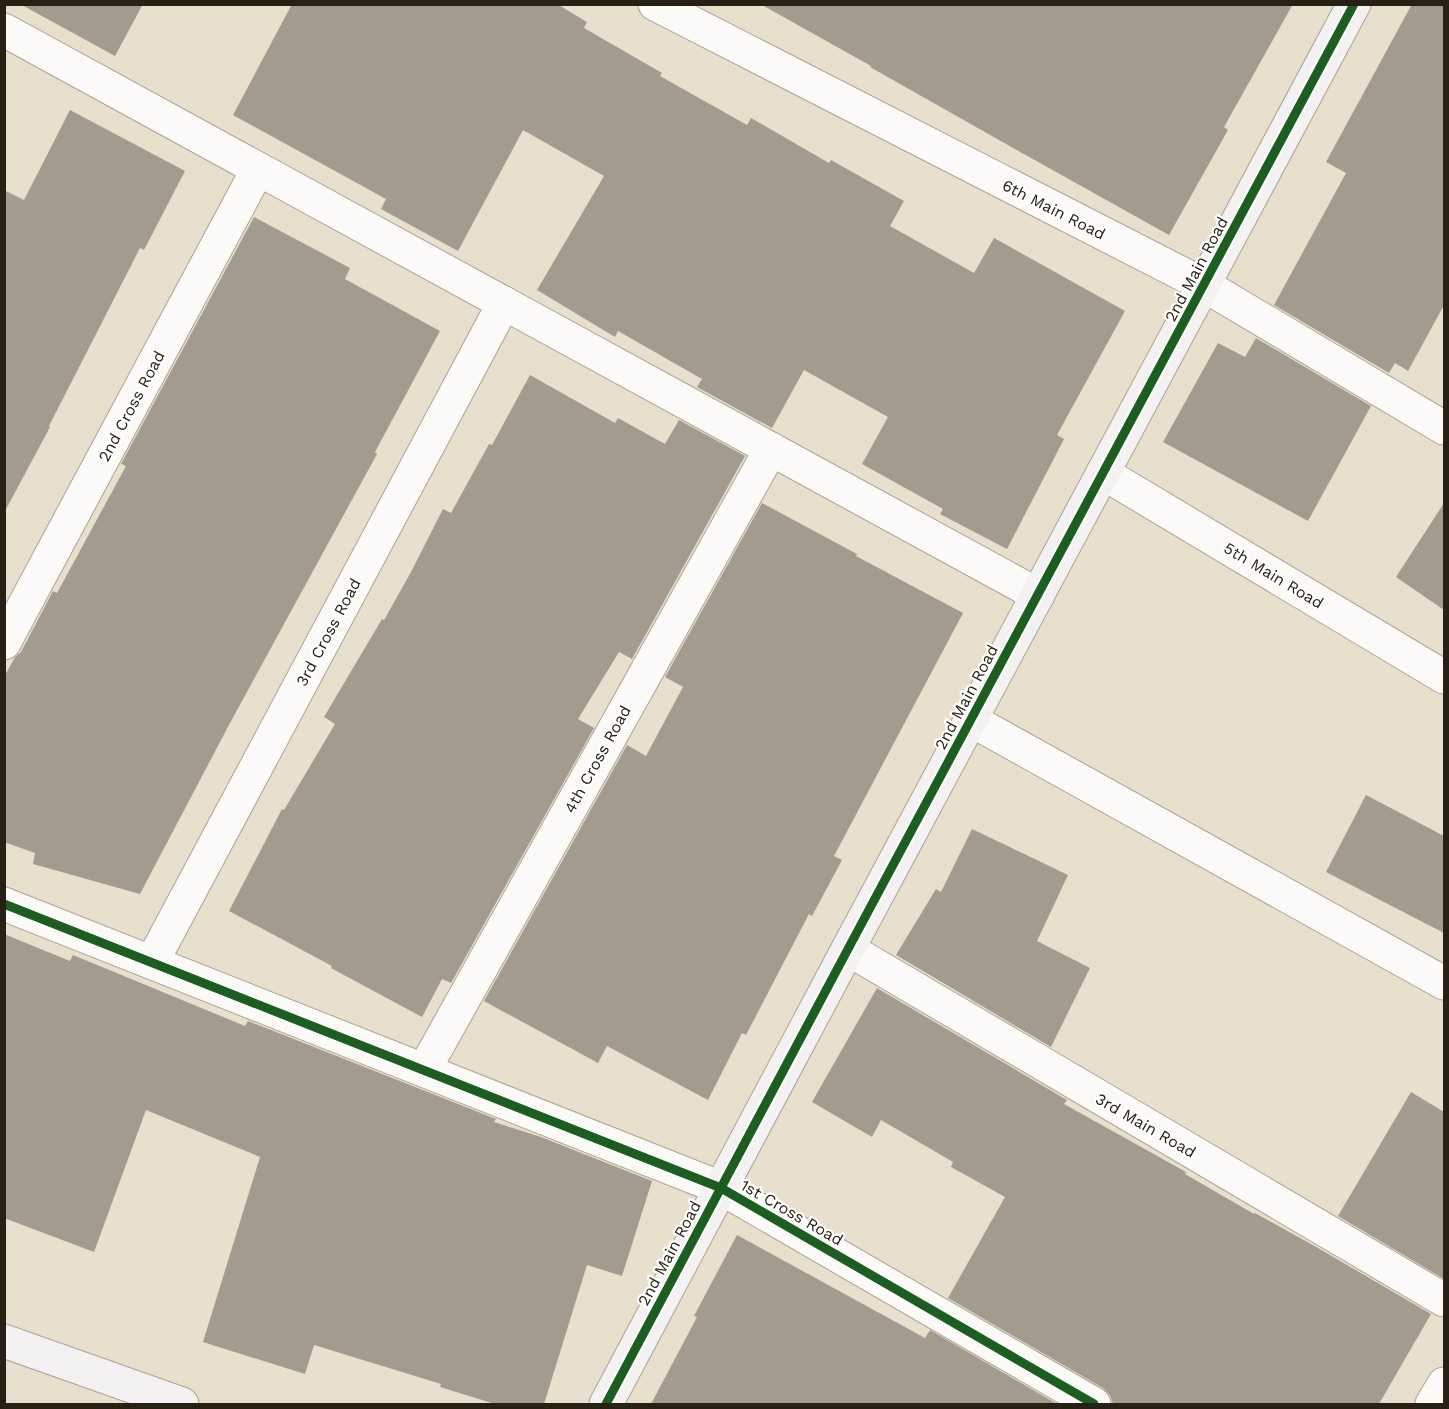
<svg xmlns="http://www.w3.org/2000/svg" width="1449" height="1409" font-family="'Work Sans',sans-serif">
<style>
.building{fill:#a39c8e}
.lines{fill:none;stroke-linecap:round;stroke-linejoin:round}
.street-casing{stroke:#aaa495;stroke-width:35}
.secondary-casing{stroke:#aaa495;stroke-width:35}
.street{stroke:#fcfaf8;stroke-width:33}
.secondary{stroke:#f4f1f2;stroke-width:33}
.cycleway-casing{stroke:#fff;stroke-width:13}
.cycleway{stroke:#1b5e20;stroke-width:9}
.labels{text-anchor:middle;stroke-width:4.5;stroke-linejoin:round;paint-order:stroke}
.street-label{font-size:16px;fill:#272114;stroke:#fff}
</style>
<rect width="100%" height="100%" fill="#e8e0cd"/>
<g class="building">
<polygon points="20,4 143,4 115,56"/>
<polygon points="292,4 557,4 587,22 584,28 662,73 660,76 747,125 751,118 829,163 831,160 904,201 890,226 974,273 994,238 1125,311 1057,435 1064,439 1007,549 940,514 943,509 862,464 888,417 804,370 772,428 697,387 702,379 618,331 615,337 537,290 604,176 523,130 458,251 381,209 386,199 233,115"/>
<polygon points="760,4 1293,4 1224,127 1228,130 1169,235 1022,153 870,67 871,66"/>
<polygon points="1412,4 1444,4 1444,305 1408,371 1395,363 1389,373 1274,305 1346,173 1326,162"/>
<polygon points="70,110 185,171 144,250 140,248 49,426 50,427 4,513 4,190 24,200"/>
<polygon points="254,217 350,268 345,279 440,331 375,452 377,454 230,723 140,894 33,864 35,853 4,842 4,677 15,657 21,652 53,591 57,593 126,466 121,464"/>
<polygon points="1256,338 1371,406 1308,521 1163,442 1218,343 1245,357"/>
<polygon points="530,375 615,423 618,418 665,444 679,420 745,456 632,659 619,652 578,719 594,728 451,983 442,979 422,1017 331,968 332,966 229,911 282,809 284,810 335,724 324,717 382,619 384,620 411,572 443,509 451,513 489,444 492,445"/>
<polygon points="762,503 857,554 856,556 963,613 834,856 842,860 812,916 809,914 746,1035 742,1033 708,1100 607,1046 598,1063 484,1001 627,745 646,756 683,687 665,677"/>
<polygon points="1444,503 1444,610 1396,577"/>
<polygon points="1366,795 1444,836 1444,933 1326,872"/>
<polygon points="972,829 1068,875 1037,941 1090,968 1051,1047 896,955 936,889 941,892"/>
<polygon points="4,934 70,961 73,955 245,1026 248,1021 496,1119 494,1122 541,1137 652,1181 622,1276 587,1265 544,1404 495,1404 440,1387 441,1384 314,1345 305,1374 203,1342 260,1157 146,1110 94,1252 4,1218"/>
<polygon points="877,988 1067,1100 1064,1104 1186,1172 1185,1174 1254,1214 1255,1213 1318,1248 1431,1314 1379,1404 1113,1404 1110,1395 1103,1388 948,1298 1005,1197 951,1167 953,1162 881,1120 872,1137 812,1102"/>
<polygon points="1411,1092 1444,1112 1444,1279 1338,1216"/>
<polygon points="737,1235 925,1338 930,1330 1057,1404 651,1404 697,1317 694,1316"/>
</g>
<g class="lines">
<g class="street-casing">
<g id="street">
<polyline points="655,4 1204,285 1444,428"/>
<polyline points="4,30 1038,595"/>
<polyline points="1103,473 1444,677"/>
<polyline points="4,643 258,169"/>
<polyline points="971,720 1444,983"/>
<polyline points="4,904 721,1188 1094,1404"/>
<polyline points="848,949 1444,1300"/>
<polyline points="152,962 504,303"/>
<polyline points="424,1070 771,449"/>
<polyline points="1432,1404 1444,1384"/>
</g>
</g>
<g class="secondary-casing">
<g id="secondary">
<polyline points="4,1341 182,1404"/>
<polyline points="606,1404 848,949 1354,4"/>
</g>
</g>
<use href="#street" class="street"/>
<use href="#secondary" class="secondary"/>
<g class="cycleway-casing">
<g id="cycleway">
<polyline points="4,904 721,1188 1094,1404"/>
<polyline points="606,1404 848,949 1354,4"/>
</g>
</g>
<use href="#cycleway" class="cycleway"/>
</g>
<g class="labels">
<g class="street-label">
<text transform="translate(1054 209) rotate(27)" y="6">6th Main Road</text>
<text transform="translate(1196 269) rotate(-62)" y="6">2nd Main Road</text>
<text transform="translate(131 406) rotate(-62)" y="6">2nd Cross Road</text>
<text transform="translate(1274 575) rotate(31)" y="6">5th Main Road</text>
<text transform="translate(328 632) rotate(-62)" y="6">3rd Cross Road</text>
<text transform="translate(966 697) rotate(-62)" y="6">2nd Main Road</text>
<text transform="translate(597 759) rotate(-61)" y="6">4th Cross Road</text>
<text transform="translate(1146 1125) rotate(30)" y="6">3rd Main Road</text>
<text transform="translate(792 1212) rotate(30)" y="6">1st Cross Road</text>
<text transform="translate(669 1253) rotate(-62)" y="6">2nd Main Road</text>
</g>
</g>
<rect width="1449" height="1409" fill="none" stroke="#272114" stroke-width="12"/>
</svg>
